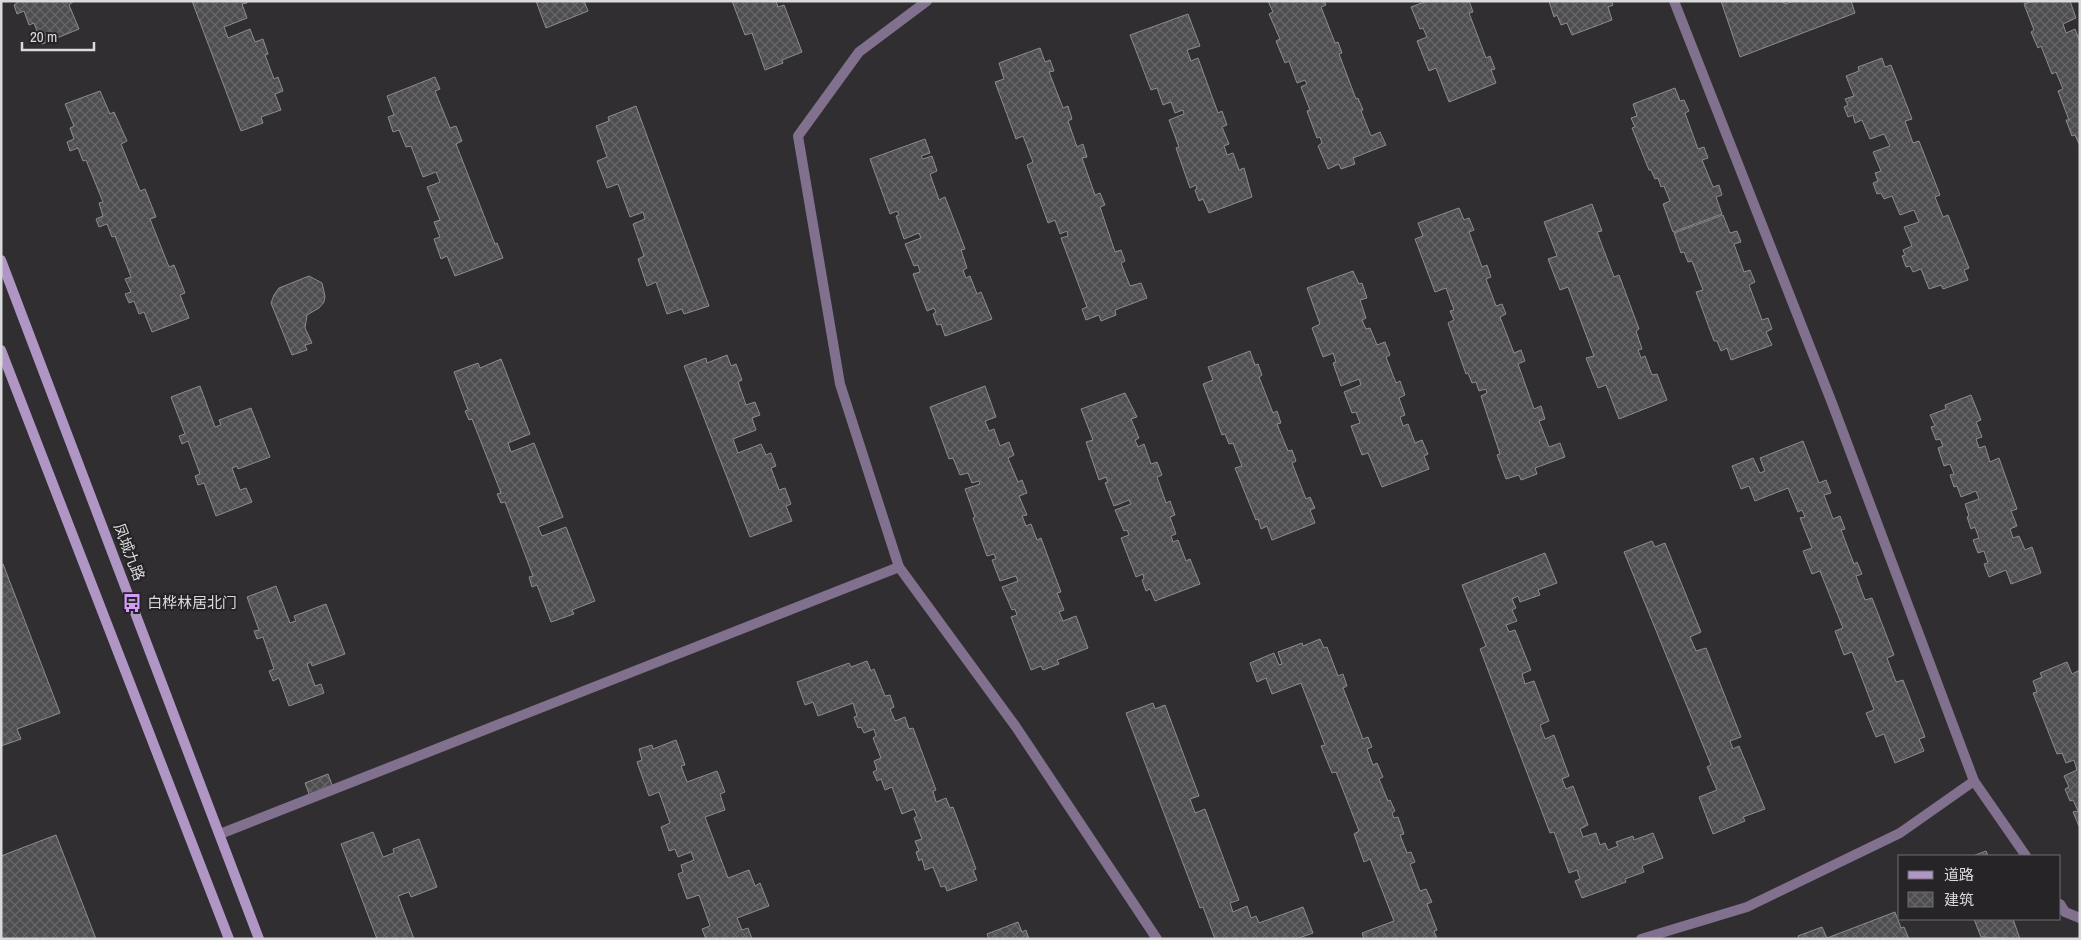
<svg xmlns="http://www.w3.org/2000/svg" width="2081" height="940" font-family="'Archivo Narrow','Noto Sans SC',sans-serif">
<style>
.building{fill:url(#building-cross-hatch);stroke:#8d8b8f}
.lines{fill:none;stroke-linecap:round;stroke-linejoin:round}
.street{stroke:#81718e;stroke-width:10}
.secondary{stroke:#b096c4;stroke-width:10}
.labels{text-anchor:middle;stroke-width:4.5;stroke-linejoin:round;paint-order:stroke}
.street-label{font-size:15px;fill:#dad9db;stroke:#262427}
.poi-label{font-size:15px;fill:#dad9db;stroke:#262427;text-anchor:start}
</style>
<defs>
<pattern id="building-cross-hatch" width="8" height="8" patternUnits="userSpaceOnUse" patternTransform="scale(1.25)"><rect width="8" height="8" fill="#4e4d50"/><path d="M0 0l8 8M0 8l8-8" fill="none" stroke="#676669"/></pattern>
</defs>
<rect width="100%" height="100%" fill="#302e31"/>
<g class="building">
<polygon points="20,1 74,1 69,5 79,29 42,44 34,23 29,25 24,11 17,14 14,5"/>
<polygon points="192,1 247,1 247,3 242,4 247,18 224,27 228,38 250,29 255,42 263,39 268,54 265,55 274,79 278,77 283,91 275,94 281,110 261,117 263,123 241,131"/>
<polygon points="536,1 584,1 588,11 546,28"/>
<polygon points="732,1 776,1 778,7 784,5 802,52 782,60 783,63 765,70 752,33 745,35"/>
<polygon points="1268,1 1324,1 1326,5 1321,7 1335,43 1338,42 1342,53 1339,54 1356,99 1358,98 1363,110 1361,111 1371,136 1380,132 1386,145 1353,158 1355,164 1341,169 1339,164 1328,169 1318,146 1322,143 1320,137 1317,138 1307,111 1310,110 1301,87 1307,84 1305,80 1297,83 1289,61 1285,63 1276,41 1280,39 1269,14 1273,12"/>
<polygon points="1427,1 1469,1 1473,12 1469,13 1486,58 1490,56 1495,69 1491,70 1496,83 1449,102 1436,68 1429,71 1417,41 1427,37 1423,28 1420,29 1411,7"/>
<polygon points="1549,1 1611,1 1613,5 1608,7 1612,20 1572,35 1567,23 1561,25 1557,15 1554,17"/>
<polygon points="1721,1 1781,1 1786,4 1793,1 1851,1 1855,13 1740,57"/>
<polygon points="2033,1 2070,1 2076,18 2063,24 2066,33 2075,29 2080,42 2080,146 2075,135 2072,136 2066,120 2069,120 2058,91 2063,89 2056,72 2052,74 2041,46 2038,48 2031,32 2034,30 2024,4"/>
<polygon points="1188,14 1200,46 1187,50 1191,61 1198,58 1218,113 1222,111 1227,125 1222,127 1229,144 1224,146 1227,155 1233,153 1239,170 1244,168 1252,197 1209,213 1203,199 1199,201 1195,190 1197,189 1196,185 1190,188 1176,148 1179,147 1169,120 1184,114 1183,110 1175,113 1171,102 1163,105 1157,88 1151,90 1130,35"/>
<polygon points="1040,48 1045,62 1050,60 1054,71 1049,72 1063,108 1068,106 1072,119 1068,121 1077,147 1083,144 1087,157 1082,158 1095,195 1100,193 1105,205 1100,207 1115,252 1121,250 1125,261 1121,263 1130,286 1141,283 1147,298 1115,310 1116,315 1101,321 1099,315 1086,320 1082,309 1087,307 1061,238 1068,236 1067,231 1060,234 1055,220 1048,223 1027,165 1033,162 1023,136 1016,139 995,82 1004,79 999,63"/>
<polygon points="1882,58 1885,67 1891,65 1912,119 1905,121 1913,143 1919,141 1940,195 1935,197 1943,217 1948,215 1969,268 1964,270 1968,280 1943,289 1941,285 1929,289 1921,269 1913,272 1910,266 1906,267 1902,256 1905,255 1903,250 1912,246 1904,227 1919,222 1914,210 1900,215 1892,196 1884,199 1881,193 1877,194 1873,183 1878,181 1875,173 1881,171 1873,152 1890,146 1884,134 1870,139 1862,120 1855,123 1853,115 1848,117 1844,107 1848,105 1845,99 1854,96 1846,76 1859,71 1858,67"/>
<polygon points="435,77 440,89 435,91 450,128 456,126 462,141 456,144 495,244 497,243 503,258 455,276 447,256 441,259 434,239 440,237 434,222 440,220 427,187 440,182 436,172 423,177 411,146 406,147 399,130 393,132 388,117 394,115 387,96"/>
<polygon points="1675,88 1680,101 1684,100 1689,111 1685,113 1698,149 1704,147 1708,158 1702,160 1713,187 1719,185 1722,195 1716,197 1722,214 1673,232 1663,204 1670,201 1664,186 1661,187 1658,178 1655,179 1651,170 1649,170 1632,128 1635,127 1631,118 1637,116 1633,104"/>
<polygon points="100,91 110,114 114,112 127,141 121,144 140,191 145,189 156,217 150,219 169,267 174,265 185,293 180,295 189,318 152,332 144,312 139,314 134,301 129,303 125,294 131,292 125,279 131,277 115,236 112,237 107,224 99,227 96,219 103,216 99,203 103,202 86,160 83,161 78,148 70,151 67,142 74,139 70,128 74,126 65,104"/>
<polygon points="636,106 709,306 684,314 682,309 667,314 656,282 647,286 638,259 644,256 633,224 645,219 643,212 630,217 618,184 607,188 597,161 607,157 596,126 609,121 608,117"/>
<polygon points="925,139 930,153 921,156 923,159 932,156 937,171 930,174 939,200 945,197 965,249 961,250 967,268 963,270 966,278 970,276 977,294 981,292 992,319 945,336 941,324 937,325 933,314 936,312 934,308 927,311 913,274 920,272 918,265 914,266 905,244 921,238 919,233 904,239 896,216 899,215 897,211 890,214 870,159"/>
<polygon points="1592,204 1602,231 1597,232 1614,277 1619,275 1639,329 1636,331 1642,349 1638,350 1641,358 1645,356 1652,375 1657,374 1667,400 1619,419 1606,385 1598,388 1586,358 1594,356 1568,287 1560,290 1548,259 1557,256 1544,222"/>
<polygon points="1459,208 1464,220 1469,218 1474,230 1469,232 1482,267 1487,265 1491,277 1486,279 1496,306 1502,304 1506,314 1500,317 1514,353 1521,350 1525,361 1518,364 1534,409 1541,406 1545,419 1539,421 1549,447 1560,443 1565,457 1535,468 1537,474 1521,480 1519,475 1506,479 1497,455 1500,454 1481,396 1487,393 1486,389 1479,391 1476,382 1472,383 1468,373 1466,374 1448,323 1454,320 1450,311 1454,310 1446,288 1435,292 1415,239 1423,236 1418,223"/>
<polygon points="1723,215 1730,233 1737,231 1741,242 1734,244 1744,272 1750,270 1755,282 1749,285 1762,320 1768,318 1772,329 1766,332 1772,345 1731,360 1727,348 1721,351 1717,341 1714,341 1696,292 1703,290 1692,261 1688,262 1684,252 1681,253 1674,233"/>
<polygon points="1353,271 1359,284 1362,283 1367,298 1360,300 1366,318 1362,320 1366,329 1370,328 1377,345 1385,342 1390,355 1386,357 1396,383 1400,381 1405,395 1399,398 1405,415 1400,417 1403,426 1408,424 1415,443 1422,440 1428,454 1424,456 1429,469 1382,487 1368,453 1362,455 1351,426 1360,423 1356,412 1352,413 1344,392 1361,385 1359,379 1341,386 1333,363 1336,362 1333,353 1323,357 1312,328 1320,324 1307,288"/>
<polygon points="309,276 322,283 325,296 324,302 319,308 307,315 305,328 312,343 305,345 307,350 292,355 271,303 274,295 279,288"/>
<polygon points="1250,351 1255,365 1258,364 1262,375 1259,377 1273,413 1277,411 1281,423 1277,424 1288,451 1292,450 1296,461 1292,463 1306,499 1310,497 1315,508 1310,510 1315,523 1272,540 1267,526 1261,529 1258,519 1256,520 1235,468 1242,466 1233,443 1229,444 1225,434 1222,435 1203,384 1213,380 1208,367"/>
<polygon points="727,355 731,366 736,364 742,380 738,382 746,405 755,402 760,415 752,418 756,430 733,439 738,453 761,444 766,455 771,453 776,466 771,468 779,490 785,488 791,504 786,506 792,521 750,537 684,366 706,358 707,363"/>
<polygon points="501,359 530,434 508,443 511,452 534,443 563,517 538,527 542,536 566,527 595,601 572,610 574,614 551,622 537,585 532,587 529,577 533,576 505,502 501,503 497,494 501,493 472,419 469,420 465,411 468,410 454,372 478,363 480,368"/>
<polygon points="200,386 215,427 221,425 219,420 251,408 270,457 238,469 237,466 232,468 240,490 246,488 252,502 216,516 204,483 198,485 195,476 200,474 188,441 182,444 179,436 185,434 171,397"/>
<polygon points="985,386 996,417 985,421 989,431 994,429 1000,446 1009,442 1014,455 1008,458 1018,482 1022,480 1027,493 1019,496 1027,515 1022,516 1026,526 1031,524 1037,540 1041,538 1061,592 1057,593 1064,610 1059,612 1063,621 1076,616 1088,648 1057,660 1059,664 1043,670 1041,666 1031,670 1011,617 1017,615 1015,609 1012,610 1002,587 1018,581 1016,576 1000,581 992,560 996,559 994,554 987,556 973,518 975,517 965,489 980,484 979,481 972,483 968,473 960,475 953,458 949,459 930,407"/>
<polygon points="1125,393 1137,417 1131,419 1139,438 1135,440 1138,447 1144,444 1151,464 1157,462 1162,475 1157,477 1166,503 1170,501 1175,515 1170,517 1176,534 1171,536 1173,542 1178,540 1186,561 1190,559 1200,584 1155,601 1150,589 1146,591 1142,580 1144,579 1143,574 1136,577 1121,538 1129,535 1127,530 1124,531 1115,510 1131,504 1129,500 1114,506 1105,483 1108,482 1106,477 1099,480 1086,442 1093,440 1081,409"/>
<polygon points="1971,395 1981,420 1976,422 1982,437 1976,439 1979,448 1985,446 1990,462 1999,458 2017,509 2011,511 2017,526 2010,529 2013,538 2019,536 2025,550 2032,547 2041,573 2011,584 2006,570 1989,577 1984,564 1988,563 1984,551 1978,553 1973,540 1979,538 1975,527 1971,529 1967,517 1969,516 1965,504 1979,499 1976,491 1961,497 1957,486 1954,487 1950,475 1954,474 1950,464 1944,466 1938,448 1943,446 1940,439 1936,440 1931,427 1935,426 1930,415 1946,409 1945,405"/>
<polygon points="1803,441 1819,483 1826,480 1831,493 1824,495 1833,519 1840,516 1845,529 1841,530 1854,564 1857,562 1862,574 1856,576 1865,600 1872,598 1894,655 1887,658 1896,682 1903,680 1925,737 1919,739 1924,751 1895,763 1884,734 1876,737 1866,713 1874,710 1852,652 1844,655 1835,631 1843,628 1820,571 1812,574 1803,551 1812,548 1800,518 1805,517 1802,510 1798,512 1788,488 1755,501 1749,486 1741,489 1732,466 1753,458 1760,473 1765,471 1760,458"/>
<polygon points="1652,541 1655,547 1665,543 1701,632 1690,637 1696,651 1706,648 1741,737 1730,741 1733,749 1739,746 1765,809 1743,817 1745,821 1713,834 1699,797 1717,790 1707,767 1711,765 1624,552"/>
<polygon points="1545,553 1557,583 1538,590 1540,595 1520,602 1518,596 1512,599 1516,608 1512,610 1517,621 1506,625 1509,632 1515,630 1531,670 1522,674 1525,684 1534,681 1549,721 1540,725 1545,739 1554,735 1569,776 1562,779 1566,789 1573,786 1588,825 1580,829 1583,837 1596,833 1600,845 1605,843 1608,850 1618,846 1616,842 1633,836 1634,840 1653,833 1663,858 1642,866 1644,872 1625,879 1626,882 1582,898 1575,881 1580,879 1577,870 1569,873 1554,832 1550,833 1480,649 1486,646 1462,585"/>
<polygon points="3,564 60,713 17,729 21,739 1,746 1,565"/>
<polygon points="276,586 290,623 296,621 294,616 326,604 345,654 312,666 311,662 307,664 315,686 321,684 324,693 289,706 279,678 273,681 269,671 274,669 263,637 257,639 254,631 259,630 247,597"/>
<polygon points="1320,639 1324,648 1327,647 1338,676 1343,674 1347,686 1343,688 1363,739 1368,737 1372,747 1367,749 1373,765 1377,763 1383,777 1379,779 1388,801 1390,800 1395,811 1392,813 1394,818 1398,817 1404,834 1400,835 1407,853 1411,852 1415,862 1410,864 1420,891 1426,889 1432,902 1427,904 1437,930 1434,931 1437,939 1364,939 1362,933 1394,921 1370,859 1364,862 1354,834 1359,831 1336,772 1332,773 1321,746 1325,745 1301,683 1272,694 1266,678 1257,682 1250,663 1274,653 1279,665 1282,664 1278,652 1302,643 1303,646"/>
<polygon points="867,661 871,671 874,669 885,696 890,695 894,707 890,709 895,721 905,717 909,729 913,728 936,790 933,791 936,802 946,798 950,808 953,807 976,869 973,870 977,880 947,891 945,886 941,887 933,867 925,870 922,859 919,861 916,852 919,851 915,841 922,839 914,818 917,816 914,809 902,814 892,787 885,790 881,779 877,781 873,772 877,770 874,761 881,758 873,738 876,736 874,729 864,733 861,727 858,728 854,717 857,716 853,703 818,716 813,702 805,705 797,682 849,663 851,667"/>
<polygon points="2067,662 2072,674 2080,670 2079,826 2073,812 2078,811 2073,800 2070,801 2065,789 2069,787 2064,776 2077,770 2074,760 2066,763 2062,753 2057,754 2033,693 2037,692 2033,681 2042,677 2040,673"/>
<polygon points="1153,703 1155,709 1165,705 1199,796 1190,799 1195,813 1205,809 1239,900 1230,903 1233,912 1247,906 1251,918 1256,916 1259,923 1303,907 1313,933 1296,939 1215,939 1203,907 1200,908 1126,713"/>
<polygon points="676,740 685,765 681,766 687,782 717,771 725,792 720,794 725,810 705,817 728,878 749,870 755,886 760,883 769,906 737,918 742,930 748,928 752,939 706,939 702,929 710,926 699,895 687,899 678,874 683,872 681,865 694,860 691,852 678,857 675,849 669,851 661,827 670,823 659,792 649,796 637,762 642,760 639,749 652,745 653,749"/>
<polygon points="328,774 335,793 312,802 305,783"/>
<polygon points="373,832 383,857 394,853 393,849 419,839 437,887 411,897 409,892 398,896 414,939 377,939 341,844"/>
<polygon points="56,835 96,939 1,939 1,856"/>
<polygon points="1986,851 1988,856 1973,856"/>
<polygon points="1895,912 1901,928 1904,927 1909,939 1799,939 1798,936 1822,927 1827,938"/>
<polygon points="1974,919 2013,919 2020,939 1981,937"/>
<polygon points="1018,922 1022,932 1026,930 1029,939 989,939 987,934"/>
</g>
<g class="lines">
<g class="street">
<polyline points="927,1 859,52 798,136 840,384 899,567 1016,727 1157,939"/>
<polyline points="1674,1 1832,403 1974,781 2026,856"/>
<polyline points="220,834 899,567"/>
<polyline points="2060,904 2065,912 2080,918"/>
<polyline points="1641,939 1747,907 1900,833 1974,781"/>
</g>
<g class="secondary">
<polyline points="1,260 259,939"/>
<polyline points="1,350 229,939"/>
</g>
</g>
<defs>
<g id="bus-bare" transform="scale(1.5)"><path d="M-5-6H5V4H4V6H2V4H-2V6H-4V4H-5ZM-3.5-4V0h7V-4ZM-3.5 1.2v1.5H-2V1.2ZM2 1.2v1.5H3.5V1.2Z" fill="#d39cfc" stroke="#262427" stroke-width="2.5" paint-order="stroke"/></g>
</defs>
<g fill-rule="evenodd">
<use href="#bus-bare" x="132" y="603"/>
</g>
<g class="labels">
<g class="street-label">
<text transform="translate(129 552) rotate(69)" y="5">凤城九路</text>
</g>
<g class="poi-label">
<text x="147" y="608">白桦林居北门</text>
</g>
</g>
<rect width="2081" height="940" fill="none" stroke="#dad9db" stroke-width="5"/>
<rect x="1898" y="855" width="162" height="65" fill="#262427" stroke="#6e6c6f"/>
<rect x="1908" y="871" width="25" height="8" fill="#b096c4" stroke="#6e6c6f"/>
<text x="1944" y="880" font-size="15" fill="#dad9db">道路</text>
<rect x="1908" y="892" width="25" height="15" fill="url(#building-cross-hatch)" stroke="#6e6c6f"/>
<text x="1944" y="905" font-size="15" fill="#dad9db">建筑</text>
<path d="M22 42v8h72v-8" fill="none" stroke="#dad9db" stroke-width="2.5"/>
<text x="30" y="42" font-size="15" fill="#dad9db" stroke="#262427" stroke-width="4" paint-order="stroke">20 m</text>
</svg>
